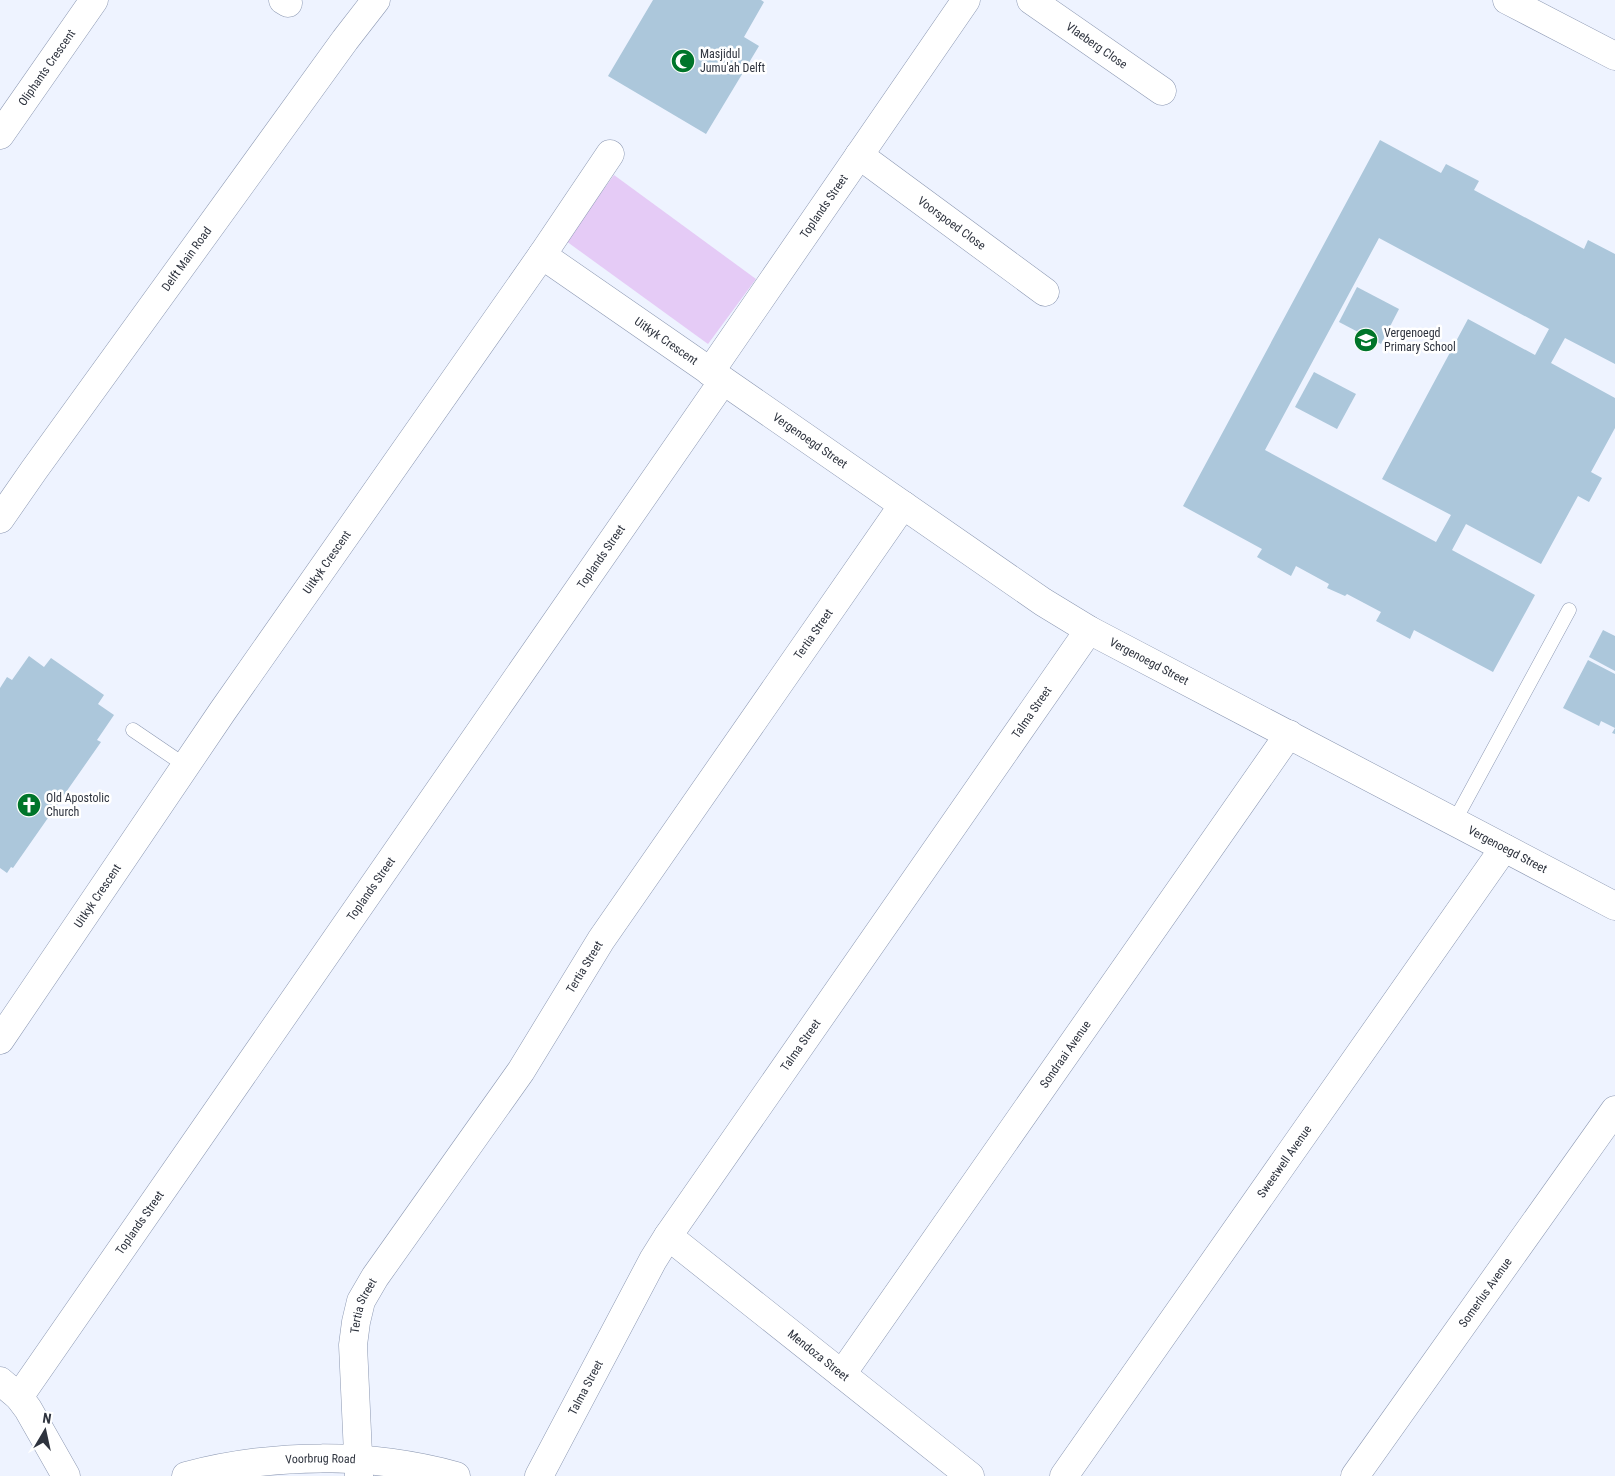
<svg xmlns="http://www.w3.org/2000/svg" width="1615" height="1476" font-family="'Roboto Condensed',sans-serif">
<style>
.green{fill:#e5cbf6}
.building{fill:#acc7db;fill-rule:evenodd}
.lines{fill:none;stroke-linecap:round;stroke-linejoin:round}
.service-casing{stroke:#8c98b2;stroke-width:15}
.minor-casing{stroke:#8c98b2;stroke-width:29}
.tertiary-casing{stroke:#8c98b2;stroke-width:29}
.service{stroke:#fff;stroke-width:14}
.minor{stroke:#fff;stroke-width:28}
.tertiary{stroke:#fff;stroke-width:28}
.labels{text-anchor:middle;stroke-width:5;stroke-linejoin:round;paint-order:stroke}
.street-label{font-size:12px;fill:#2e333e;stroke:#fff}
.poi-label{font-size:12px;fill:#2e333e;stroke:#fff;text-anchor:start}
</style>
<rect width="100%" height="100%" fill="#eef3ff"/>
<polygon class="green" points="614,175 756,279 708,344 566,241"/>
<g class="building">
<polygon points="653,0 761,0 764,2 744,37 759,46 706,134 608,76"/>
<path d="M1380 140 1441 173 1446 164 1479 181 1474 190 1584 249 1588 240 1615 254V364L1565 338 1551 363 1615 398V428L1591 472 1602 478 1589 502 1578 496 1541 564 1466 524 1452 550 1535 595 1493 672 1414 630 1410 639 1376 621 1381 612 1347 594 1345 596 1327 588 1329 584 1296 566 1291 576 1257 557 1262 549 1183 506ZM1379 238 1549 329 1535 355 1468 319 1382 479 1451 515 1436 542 1265 450Z"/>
<polygon points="1357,287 1399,309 1381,344 1339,322"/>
<polygon points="1314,372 1356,394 1337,429 1295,407"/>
<polygon points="1603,630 1615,636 1615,671 1589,657"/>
<polygon points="29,656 44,667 51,658 104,695 98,704 114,715 97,740 101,742 13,868 11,867 7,873 0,868 0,688 7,677 12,680"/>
<polygon points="1588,660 1615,674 1615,734 1612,733 1615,728 1601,721 1599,726 1563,708"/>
</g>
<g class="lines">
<g class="service-casing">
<g id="service">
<polyline points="133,730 186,766"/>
<polyline points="1454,822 1569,610"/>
</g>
</g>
<g class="minor-casing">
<g id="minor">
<polyline points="283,0 288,3"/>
<path id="s1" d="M1031 0 1162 91"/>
<polyline points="1507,0 1615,56"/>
<path id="s2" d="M0 135 94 0"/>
<path id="s3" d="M859 155 1045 292"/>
<polyline points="542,255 610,154"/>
<path id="s4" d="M710 372 966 0"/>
<path id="s5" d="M0 1040 222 712 542 255 1043 602 1089 630 1615 906"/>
<path id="s6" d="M668 1236 970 1476"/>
<path id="s7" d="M842 1374 1289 734"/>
<polyline points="0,1381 19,1397 28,1409 66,1476"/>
<path id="s8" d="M19 1397 723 381"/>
<path id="s9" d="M186 1476C273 1453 369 1452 456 1476"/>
<path id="s10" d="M359 1476 353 1345 356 1322 361 1301 375 1277 521 1071 601 940 903 505"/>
<path id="s11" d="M539 1476 653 1260 668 1236 1089 630"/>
<path id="s12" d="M1064 1476 1504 848"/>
<path id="s13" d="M1355 1476 1615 1110"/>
</g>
</g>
<g class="tertiary-casing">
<g id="tertiary">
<path id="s14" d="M0 519 34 470 345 40 376 0"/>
</g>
</g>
<use href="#service" class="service"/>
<use href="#minor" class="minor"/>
<use href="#tertiary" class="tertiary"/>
</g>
<defs>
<g id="mosque-disc" transform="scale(1.25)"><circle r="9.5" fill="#00752a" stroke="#fff"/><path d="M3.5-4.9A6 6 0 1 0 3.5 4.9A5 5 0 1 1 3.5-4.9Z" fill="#fff"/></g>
<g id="school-disc" transform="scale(1.25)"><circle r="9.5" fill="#00752a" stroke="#fff"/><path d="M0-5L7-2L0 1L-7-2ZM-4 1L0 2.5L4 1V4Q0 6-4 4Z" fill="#fff"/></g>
<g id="church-disc" transform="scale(1.25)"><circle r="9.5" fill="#00752a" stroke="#fff"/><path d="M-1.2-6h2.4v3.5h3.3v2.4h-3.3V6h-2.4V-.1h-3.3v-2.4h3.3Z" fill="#fff"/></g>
</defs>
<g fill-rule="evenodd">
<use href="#mosque-disc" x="683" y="61"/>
<use href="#school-disc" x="1366" y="340"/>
<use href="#church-disc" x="29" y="805"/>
</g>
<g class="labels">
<g class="street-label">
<text dy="4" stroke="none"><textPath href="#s1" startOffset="80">Vlaeberg Close</textPath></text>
<text dy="4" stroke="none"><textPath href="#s2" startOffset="82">Oliphants Crescent</textPath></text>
<text dy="4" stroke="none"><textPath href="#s4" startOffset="201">Toplands Street</textPath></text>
<text dy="4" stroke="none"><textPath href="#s3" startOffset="115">Voorspoed Close</textPath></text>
<text dy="4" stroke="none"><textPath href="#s14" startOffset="320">Delft Main Road</textPath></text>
<text dy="4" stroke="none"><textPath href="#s5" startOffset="1105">Uitkyk Crescent</textPath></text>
<text dy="4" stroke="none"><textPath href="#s5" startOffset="1280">Vergenoegd Street</textPath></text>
<text dy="4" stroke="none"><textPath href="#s8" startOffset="1022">Toplands Street</textPath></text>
<text dy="4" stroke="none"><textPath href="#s5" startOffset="579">Uitkyk Crescent</textPath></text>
<text dy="4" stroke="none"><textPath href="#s10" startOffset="982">Tertia Street</textPath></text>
<text dy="4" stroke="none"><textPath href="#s5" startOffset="1685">Vergenoegd Street</textPath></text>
<text dy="4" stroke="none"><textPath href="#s11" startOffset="910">Talma Street</textPath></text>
<text dy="4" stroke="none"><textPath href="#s5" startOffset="2090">Vergenoegd Street</textPath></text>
<text dy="4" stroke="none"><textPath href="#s8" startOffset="618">Toplands Street</textPath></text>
<text dy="4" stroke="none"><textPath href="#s5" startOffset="174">Uitkyk Crescent</textPath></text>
<text dy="4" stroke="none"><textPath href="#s10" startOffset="578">Tertia Street</textPath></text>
<text dy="4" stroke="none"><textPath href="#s11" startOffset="505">Talma Street</textPath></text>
<text dy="4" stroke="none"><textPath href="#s7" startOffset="390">Sondraai Avenue</textPath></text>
<text dy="4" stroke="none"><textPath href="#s12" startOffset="384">Sweetwell Avenue</textPath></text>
<text dy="4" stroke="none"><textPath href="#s8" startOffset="212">Toplands Street</textPath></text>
<text dy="4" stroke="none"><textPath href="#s13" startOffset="225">Somerlus Avenue</textPath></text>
<text dy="4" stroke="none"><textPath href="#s10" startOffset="172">Tertia Street</textPath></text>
<text dy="4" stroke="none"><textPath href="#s6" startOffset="192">Mendoza Street</textPath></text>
<text dy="4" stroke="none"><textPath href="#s11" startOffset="100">Talma Street</textPath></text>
<text dy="4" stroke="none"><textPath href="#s9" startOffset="136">Voorbrug Road</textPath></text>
</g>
<g class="poi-label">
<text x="700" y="58">Masjidul<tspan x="700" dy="14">Jumu'ah Delft</tspan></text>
<text x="1384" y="337">Vergenoegd<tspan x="1384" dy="14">Primary School</tspan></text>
<text x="46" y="802">Old Apostolic<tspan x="46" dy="14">Church</tspan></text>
</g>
</g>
<g transform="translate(45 1431) rotate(9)" stroke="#ffffff" stroke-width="4" paint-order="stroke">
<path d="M0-4L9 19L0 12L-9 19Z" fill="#2e333e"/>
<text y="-8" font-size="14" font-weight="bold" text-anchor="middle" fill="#2e333e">N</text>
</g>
</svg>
